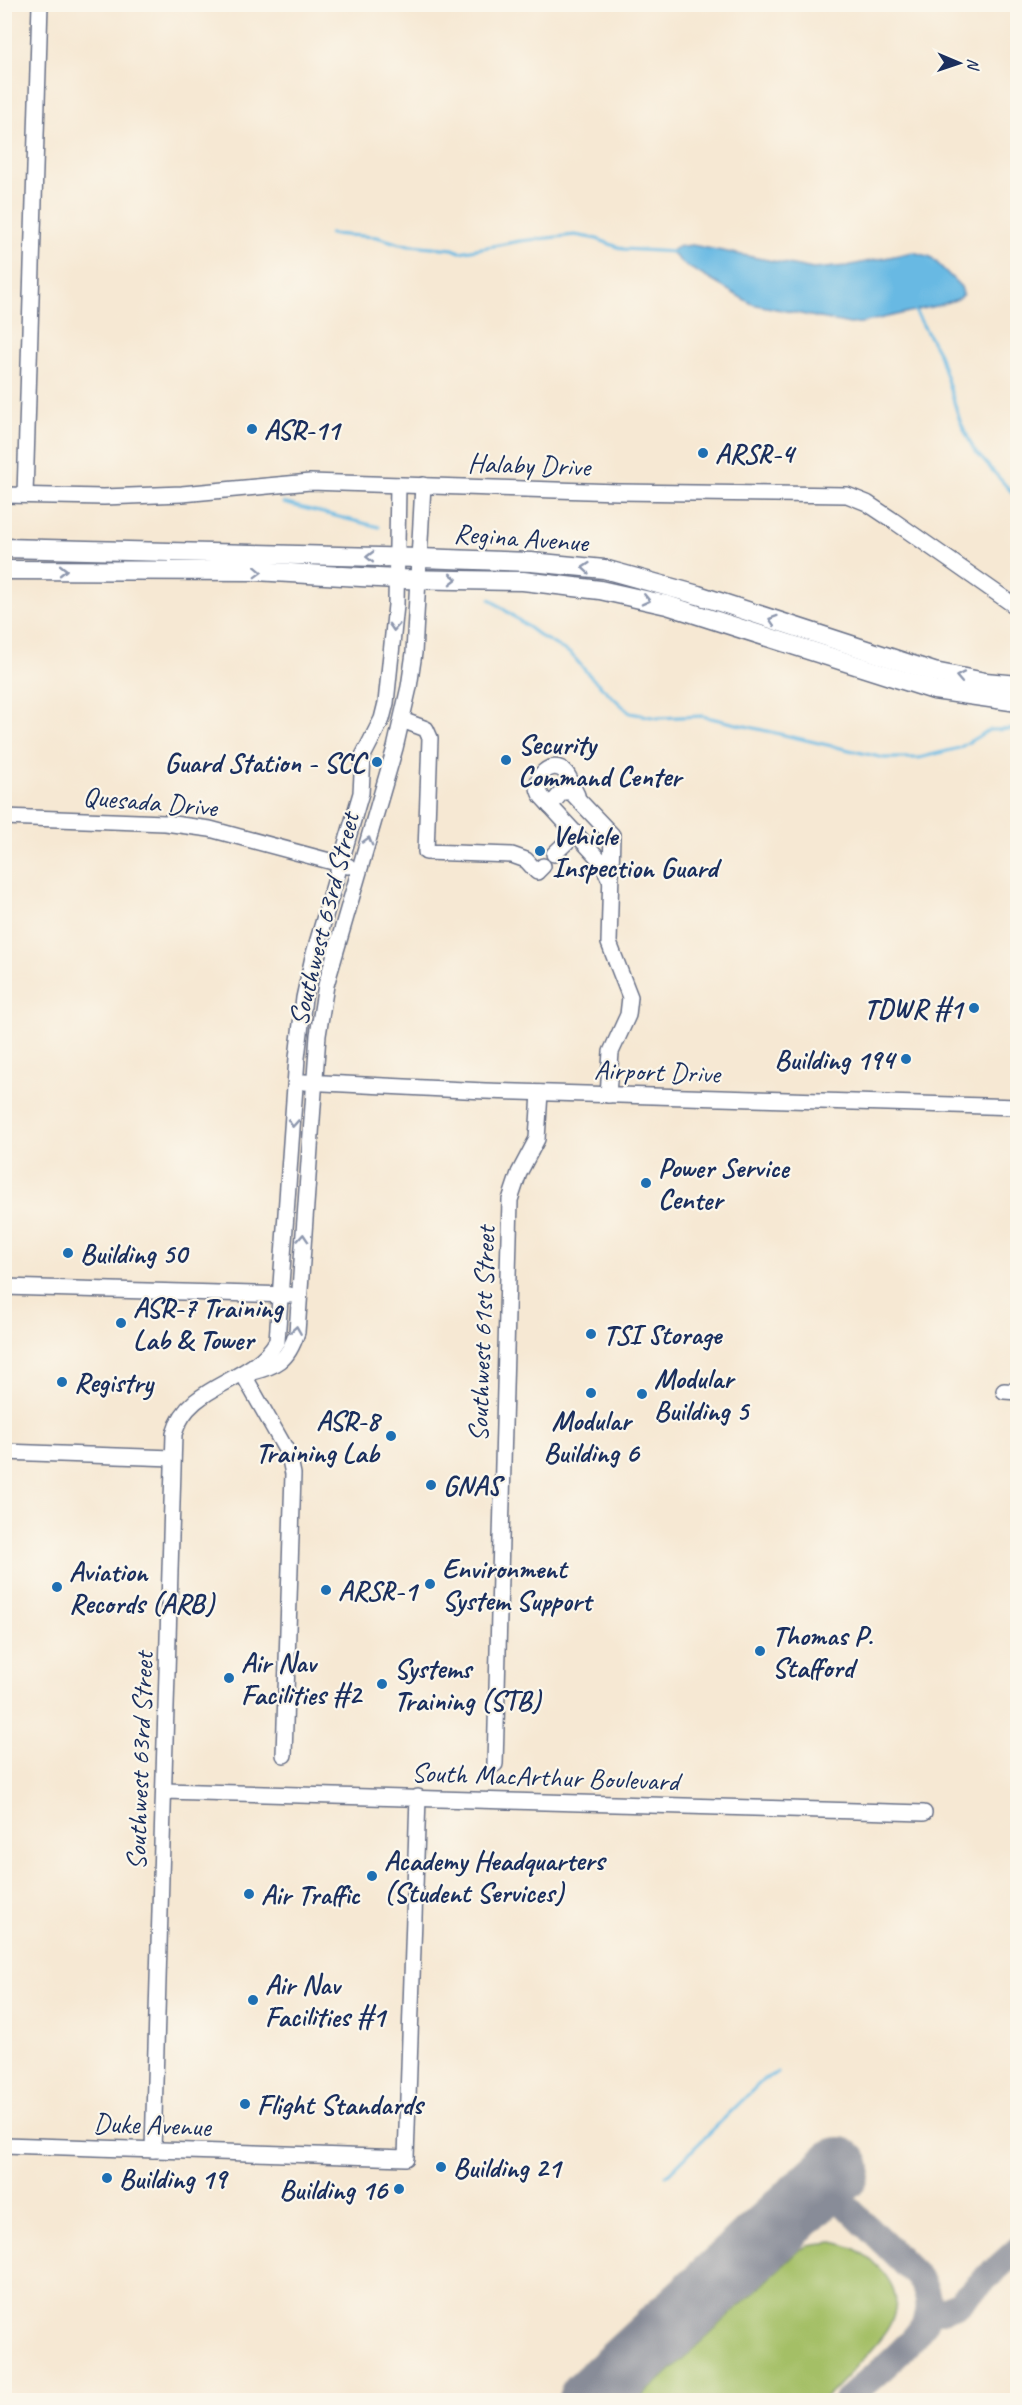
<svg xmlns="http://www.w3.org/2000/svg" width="1022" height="2405" font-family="Caveat,sans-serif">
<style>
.green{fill:#a4bf66;stroke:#607762;stroke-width:1.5}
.water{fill:#68b9e3;stroke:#4274a0;stroke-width:1.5}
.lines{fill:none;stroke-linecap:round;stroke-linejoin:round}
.stream{stroke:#68b9e3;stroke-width:3}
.taxiway{stroke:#888c98;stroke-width:26}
.runway{stroke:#888c98;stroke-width:64}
.minor-casing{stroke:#687087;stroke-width:18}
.major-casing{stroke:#687087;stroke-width:21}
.minor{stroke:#fff;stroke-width:15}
.major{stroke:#fff;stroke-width:18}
.oneway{stroke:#8d97ae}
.poi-dot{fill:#1f6fb2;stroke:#fbf7ec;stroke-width:2}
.labels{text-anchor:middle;stroke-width:4.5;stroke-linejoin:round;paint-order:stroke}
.poi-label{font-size:28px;font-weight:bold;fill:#1b2f5e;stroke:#fbf7ec;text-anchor:start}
.street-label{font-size:28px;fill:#1b2f5e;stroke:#fbf7ec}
</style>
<rect width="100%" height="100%" fill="#fbf7ec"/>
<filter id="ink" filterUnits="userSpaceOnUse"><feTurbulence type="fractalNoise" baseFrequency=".0167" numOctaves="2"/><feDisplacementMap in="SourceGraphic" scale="12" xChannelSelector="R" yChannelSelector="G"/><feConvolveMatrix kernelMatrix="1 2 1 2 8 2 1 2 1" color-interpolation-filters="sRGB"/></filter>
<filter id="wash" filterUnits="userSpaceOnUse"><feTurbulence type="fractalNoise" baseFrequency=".008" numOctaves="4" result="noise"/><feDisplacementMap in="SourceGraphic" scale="24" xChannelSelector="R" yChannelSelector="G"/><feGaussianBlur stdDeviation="1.35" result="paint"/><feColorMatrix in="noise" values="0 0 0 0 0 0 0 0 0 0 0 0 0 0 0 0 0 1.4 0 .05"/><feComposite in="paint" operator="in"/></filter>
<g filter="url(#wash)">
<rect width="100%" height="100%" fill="#f6e8d3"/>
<path class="green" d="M834 2242C854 2246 866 2254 880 2269 915 2306 885 2335 858 2364 847 2376 836 2389 823 2400H638L801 2249 813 2244Z"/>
<polygon class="water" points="692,245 813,269 847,266 913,252 931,257 961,287 963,294 958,299 940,305 861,323 850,324 752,304 683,264 671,252 676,247"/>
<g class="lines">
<g class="stream">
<polyline points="330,234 377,237 400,244 453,249 460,252 520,241 575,235 597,239 623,249 674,252"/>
<polyline points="914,309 939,354 960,421 974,450 1018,499"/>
<polyline points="283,503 379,527"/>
<polyline points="490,599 540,636 571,654 591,677 630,713 658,718 702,716 884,758 919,758 959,748 989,730 1018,729"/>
<polyline points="666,2176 764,2079 778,2073"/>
</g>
<g class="taxiway">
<path d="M824 2184 919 2278C927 2289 931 2304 927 2317 919 2341 866 2382 846 2400"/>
<polyline points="929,2309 942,2310 958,2304 1018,2249"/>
</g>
<polyline class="runway" points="590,2400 839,2169"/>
</g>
</g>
<g filter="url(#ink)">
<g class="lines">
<g class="minor-casing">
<g id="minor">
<polyline points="4,495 104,497 182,494 310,482 618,492 847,495 867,503 891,519 1018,608"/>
<polyline points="25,495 40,4"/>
<polyline points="402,720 426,729 430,738 426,852 512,855 526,860 537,872 543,866"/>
<path d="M577 795C573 788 571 779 566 773 553 757 528 778 542 797L601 861 609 878"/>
<polyline points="550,806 562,792 571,792 612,835 609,943 630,997 628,1015 611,1052 608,1095"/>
<polyline points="4,817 165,823 210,829 348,866"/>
<polyline points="554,854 576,833"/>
<polyline points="304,1082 485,1091 1018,1107"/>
<polyline points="4,1287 290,1295"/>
<path d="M249 1373C277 1366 288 1361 297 1332L318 1035 326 985 395 748 409 687 414 653 423 485"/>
<polyline points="243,1374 289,1455 293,1474 284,1755"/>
<polyline points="1004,1391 1018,1392"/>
<polyline points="4,1452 173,1458"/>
<polyline points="495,1764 510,1200 519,1173 537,1139 540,1093"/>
<polyline points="164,1791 924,1813"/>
<polyline points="4,2145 406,2158 418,1797"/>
<path d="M153 2150 174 1434C189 1382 251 1385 277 1341L297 1058 304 998 313 957 361 793 363 756 382 719 386 703 396 605 398 485"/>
</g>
</g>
<g class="major-casing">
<g id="major">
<polyline points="4,548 420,558 531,562 604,569 698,595 934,672 985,682 1018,685"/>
<polyline points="4,570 255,571 396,579 523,581 600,590 667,605 934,690 1018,702"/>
</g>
</g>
<use href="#minor" class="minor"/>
<use href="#major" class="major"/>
</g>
<defs><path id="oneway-chevron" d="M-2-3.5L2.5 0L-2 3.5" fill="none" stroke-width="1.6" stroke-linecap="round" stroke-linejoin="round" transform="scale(1.5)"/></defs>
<g class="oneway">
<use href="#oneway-chevron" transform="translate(370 557) rotate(-179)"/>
<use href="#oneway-chevron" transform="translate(586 568) rotate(-175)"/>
<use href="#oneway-chevron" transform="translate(63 570)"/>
<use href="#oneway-chevron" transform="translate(258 572) rotate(2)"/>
<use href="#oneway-chevron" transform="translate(453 579) rotate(1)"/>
<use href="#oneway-chevron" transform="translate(646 600) rotate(13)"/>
<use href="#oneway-chevron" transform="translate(773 620) rotate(-162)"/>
<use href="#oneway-chevron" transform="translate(394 627) rotate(93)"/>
<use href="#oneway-chevron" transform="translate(960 677) rotate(-169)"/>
<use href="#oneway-chevron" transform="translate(368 841) rotate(-74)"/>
<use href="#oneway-chevron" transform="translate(293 1123) rotate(94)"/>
<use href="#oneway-chevron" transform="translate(303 1238) rotate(-86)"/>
<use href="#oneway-chevron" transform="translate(296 1330) rotate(-81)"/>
</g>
</g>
<g class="poi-dot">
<circle cx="252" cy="429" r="6"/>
<circle cx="703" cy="453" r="6"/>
<circle cx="506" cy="760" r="6"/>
<circle cx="377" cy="762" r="6"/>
<circle cx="540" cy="851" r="6"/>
<circle cx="974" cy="1008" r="6"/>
<circle cx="906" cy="1059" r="6"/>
<circle cx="646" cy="1183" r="6"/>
<circle cx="68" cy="1253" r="6"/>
<circle cx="121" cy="1323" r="6"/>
<circle cx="591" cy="1334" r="6"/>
<circle cx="62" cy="1382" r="6"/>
<circle cx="591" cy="1393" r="6"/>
<circle cx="642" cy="1394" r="6"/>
<circle cx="391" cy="1436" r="6"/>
<circle cx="431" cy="1485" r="6"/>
<circle cx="430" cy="1584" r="6"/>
<circle cx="57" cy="1587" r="6"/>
<circle cx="326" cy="1590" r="6"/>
<circle cx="760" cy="1651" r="6"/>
<circle cx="229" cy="1678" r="6"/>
<circle cx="382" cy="1684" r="6"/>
<circle cx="372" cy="1876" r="6"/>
<circle cx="249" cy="1894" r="6"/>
<circle cx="253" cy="2000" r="6"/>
<circle cx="245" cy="2104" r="6"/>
<circle cx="441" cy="2167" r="6"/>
<circle cx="107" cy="2178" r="6"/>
<circle cx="399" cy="2189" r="6"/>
</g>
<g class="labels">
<g class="poi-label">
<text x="264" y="439">ASR-11</text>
<text x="715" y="463">ARSR-4</text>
<text x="518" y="754">Security<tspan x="518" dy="32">Command Center</tspan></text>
<text x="365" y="772" text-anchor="end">Guard Station - SCC</text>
<text x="552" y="845">Vehicle<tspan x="552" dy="32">Inspection Guard</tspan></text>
<text x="962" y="1018" text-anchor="end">TDWR #1</text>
<text x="894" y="1069" text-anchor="end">Building 194</text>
<text x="658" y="1177">Power Service<tspan x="658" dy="32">Center</tspan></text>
<text x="80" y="1263">Building 50</text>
<text x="133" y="1317">ASR-7 Training<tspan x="133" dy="32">Lab &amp; Tower</tspan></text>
<text x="603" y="1344">TSI Storage</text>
<text x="654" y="1388">Modular<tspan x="654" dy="32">Building 5</tspan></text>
<text x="74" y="1392">Registry</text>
<text x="379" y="1430" text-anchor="end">ASR-8<tspan x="379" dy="32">Training Lab</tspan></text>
<text x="591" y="1430" text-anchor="middle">Modular<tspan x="591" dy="32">Building 6</tspan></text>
<text x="443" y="1495">GNAS</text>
<text x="442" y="1578">Environment<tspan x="442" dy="32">System Support</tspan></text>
<text x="69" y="1581">Aviation<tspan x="69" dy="32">Records (ARB)</tspan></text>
<text x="338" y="1600">ARSR-1</text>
<text x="772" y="1645">Thomas P.<tspan x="772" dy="32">Stafford</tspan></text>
<text x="241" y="1672">Air Nav<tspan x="241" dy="32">Facilities #2</tspan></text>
<text x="394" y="1678">Systems<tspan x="394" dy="32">Training (STB)</tspan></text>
<text x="384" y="1870">Academy Headquarters<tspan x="384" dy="32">(Student Services)</tspan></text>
<text x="261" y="1904">Air Traffic</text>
<text x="265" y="1994">Air Nav<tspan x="265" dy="32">Facilities #1</tspan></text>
<text x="257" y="2114">Flight Standards</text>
<text x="453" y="2177">Building 21</text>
<text x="119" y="2188">Building 19</text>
<text x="387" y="2199" text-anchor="end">Building 16</text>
</g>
<g class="street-label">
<text transform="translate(529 464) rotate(2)" y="10">Halaby Drive</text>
<text transform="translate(521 537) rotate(4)" y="10">Regina Avenue</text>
<text transform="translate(150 801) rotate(5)" y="10">Quesada Drive</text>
<text transform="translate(323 919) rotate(-76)" y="10">Southwest 63rd Street</text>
<text transform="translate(657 1071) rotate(2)" y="10">Airport Drive</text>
<text transform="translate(481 1334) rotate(-88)" y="10">Southwest 61st Street</text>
<text transform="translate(139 1761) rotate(-88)" y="10">Southwest 63rd Street</text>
<text transform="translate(545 1776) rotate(2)" y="10">South MacArthur Boulevard</text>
<text transform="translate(152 2124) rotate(2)" y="10">Duke Avenue</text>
</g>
</g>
<rect width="1022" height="2405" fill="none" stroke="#fbf7ec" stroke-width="24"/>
<g transform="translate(959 63) rotate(92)" stroke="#fbf7ec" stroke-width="4.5" paint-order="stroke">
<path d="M0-4.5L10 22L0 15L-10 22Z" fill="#1b2f5e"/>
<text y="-9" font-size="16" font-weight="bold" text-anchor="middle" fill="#1b2f5e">N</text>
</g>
</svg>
